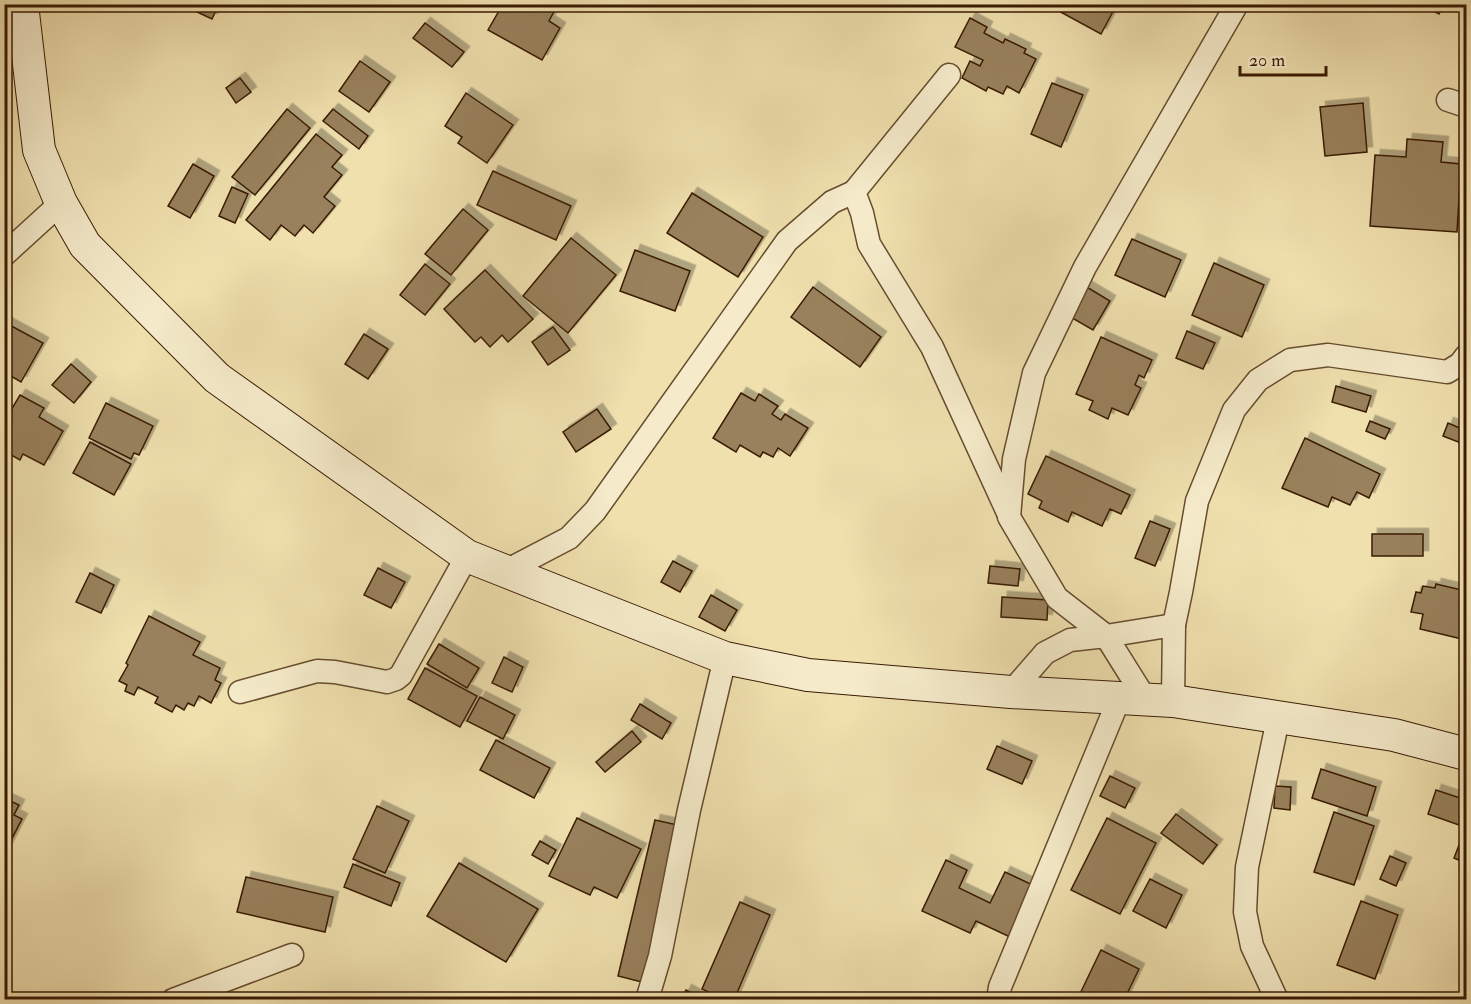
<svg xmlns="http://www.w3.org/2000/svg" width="1471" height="1004" font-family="'IM FELL Double Pica',serif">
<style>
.building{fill:#98815c;stroke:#3a1b04;stroke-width:1.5;filter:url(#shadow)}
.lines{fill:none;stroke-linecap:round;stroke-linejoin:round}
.street-casing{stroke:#674c2e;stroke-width:25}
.secondary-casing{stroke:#3a1b04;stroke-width:34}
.street{stroke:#f5ebca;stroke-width:22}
.secondary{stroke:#f5ebca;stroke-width:32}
</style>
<defs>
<filter id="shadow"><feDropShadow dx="5.5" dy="-5.5" stdDeviation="0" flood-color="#0004"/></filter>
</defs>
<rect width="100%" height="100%" fill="#efe0ae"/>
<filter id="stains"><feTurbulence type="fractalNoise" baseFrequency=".00333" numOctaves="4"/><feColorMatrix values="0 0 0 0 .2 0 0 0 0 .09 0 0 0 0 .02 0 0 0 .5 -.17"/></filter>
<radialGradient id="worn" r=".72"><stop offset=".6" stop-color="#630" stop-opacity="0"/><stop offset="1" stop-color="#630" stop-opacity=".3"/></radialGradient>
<g class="building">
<polygon points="180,4 219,4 212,19"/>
<polygon points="503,4 558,4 549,21 560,28 542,60 488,30"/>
<polygon points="1046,4 1117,4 1101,34"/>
<polygon points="1420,4 1444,4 1439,14"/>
<polygon points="970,18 987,27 984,33 1003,43 1005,39 1026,49 1024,53 1036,59 1019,93 1007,86 1003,94 988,87 986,91 962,78 970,61 980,66 983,60 955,47"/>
<polygon points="425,23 464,52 452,67 413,38"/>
<polygon points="360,61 390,82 369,112 339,91"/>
<polygon points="240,78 251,92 236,103 226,88"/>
<polygon points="1052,83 1083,95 1061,147 1031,134"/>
<polygon points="466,93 513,125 487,163 458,143 462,137 445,126"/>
<polygon points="1363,103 1367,152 1325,156 1320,107"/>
<polygon points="287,109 310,128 255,195 232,177"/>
<polygon points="333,109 368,136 359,149 323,121"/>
<polygon points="316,134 342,155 332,167 342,175 324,197 335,206 313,233 304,225 295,236 281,225 270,240 246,220"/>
<polygon points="1407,139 1443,142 1441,162 1461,164 1457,232 1370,226 1375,155 1406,157"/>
<polygon points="193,164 214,176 190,218 168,206"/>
<polygon points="493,171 571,206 556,240 477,205"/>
<polygon points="232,187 248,194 235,223 219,216"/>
<polygon points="692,193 763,237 738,277 667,233"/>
<polygon points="463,209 488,230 451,275 425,254"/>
<polygon points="571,238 616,275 568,333 523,296"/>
<polygon points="1132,239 1181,260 1165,297 1115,275"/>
<polygon points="635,250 690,271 675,311 620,291"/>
<polygon points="1214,263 1264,285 1242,337 1192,315"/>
<polygon points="425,264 450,284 425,315 400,295"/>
<polygon points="485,270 533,319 508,342 502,335 490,347 481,337 475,342 444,309"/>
<polygon points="1085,286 1110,301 1093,330 1067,315"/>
<polygon points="813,287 881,337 860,367 791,317"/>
<polygon points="4,322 43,343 21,382 4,372"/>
<polygon points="553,327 570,350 548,365 532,342"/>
<polygon points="1187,331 1215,343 1203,369 1176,358"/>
<polygon points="364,334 388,349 368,379 345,364"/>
<polygon points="1101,337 1152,360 1144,378 1139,375 1135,385 1141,388 1128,415 1112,408 1108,419 1089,410 1093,401 1076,394"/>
<polygon points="71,364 91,382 74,403 52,385"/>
<polygon points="1336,386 1371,396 1366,412 1332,402"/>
<polygon points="741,393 755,401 759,394 778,406 772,414 781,420 785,414 808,428 790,456 778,448 773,457 763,452 760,457 740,445 736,452 713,438"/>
<polygon points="20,395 44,408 39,417 63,431 44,465 23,454 20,460 4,451 8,442 4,440 4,422"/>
<polygon points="106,403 153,426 139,455 134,453 131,459 89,438"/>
<polygon points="597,409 611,429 576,452 563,432"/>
<polygon points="1466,418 1466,445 1443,436 1448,423 1462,429"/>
<polygon points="1370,421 1390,429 1385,439 1366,431"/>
<polygon points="1305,438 1380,474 1369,498 1357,492 1350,505 1332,497 1328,507 1282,488"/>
<polygon points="90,442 131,464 114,495 73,473"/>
<polygon points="1046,456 1130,495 1121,514 1110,509 1102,526 1072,512 1068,522 1039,508 1042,501 1028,494"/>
<polygon points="1150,521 1170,529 1155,566 1135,558"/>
<rect x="1372" y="534" width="51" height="22"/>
<polygon points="673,561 692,571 680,592 661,582"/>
<polygon points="990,566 1020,569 1018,586 988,583"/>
<polygon points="378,568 405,582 391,608 364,595"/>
<polygon points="90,573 114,585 101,613 76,602"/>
<polygon points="1436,584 1466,591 1466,640 1420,629 1423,614 1411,612 1416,592 1421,593 1423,586 1435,588"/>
<polygon points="711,595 737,610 725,631 699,617"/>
<polygon points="1002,597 1048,600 1047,620 1001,617"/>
<polygon points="149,616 200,642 193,655 220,668 215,680 221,683 211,703 199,696 194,706 188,703 184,710 176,705 172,712 155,703 158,697 138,687 134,695 125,691 127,685 119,681 128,665 126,663"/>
<polygon points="439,644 479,668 467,688 427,664"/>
<polygon points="504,657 523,667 512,692 492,683"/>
<polygon points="425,668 477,696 460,727 408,699"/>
<polygon points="480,697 515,715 503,739 467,721"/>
<polygon points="640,704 671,723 662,739 631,720"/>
<polygon points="632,731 641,742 605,772 596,762"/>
<polygon points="496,740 550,768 534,798 480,770"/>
<polygon points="997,746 1032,761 1022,784 987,769"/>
<polygon points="1321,769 1376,787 1367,816 1312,798"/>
<polygon points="1110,776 1135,788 1125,808 1100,796"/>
<polygon points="1275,786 1291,787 1290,810 1274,808"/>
<polygon points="1436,790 1466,800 1459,825 1428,814"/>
<polygon points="4,798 19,805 14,815 22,819 6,850 4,849"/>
<polygon points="377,806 409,821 385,873 353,859"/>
<polygon points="1334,812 1374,826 1354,885 1314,872"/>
<polygon points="1176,814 1217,845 1203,864 1161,833"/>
<polygon points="577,818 641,849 617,898 594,887 590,895 549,876"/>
<polygon points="1107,818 1156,843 1120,914 1071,890"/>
<polygon points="655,820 682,826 646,983 618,976"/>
<polygon points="1466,827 1466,863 1454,858"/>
<polygon points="540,841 556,850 548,864 532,855"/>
<polygon points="1390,856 1406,863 1396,886 1380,879"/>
<polygon points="946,860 967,870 959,888 990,903 1005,872 1035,886 1010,937 976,921 970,933 922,911"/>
<polygon points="459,863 538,909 506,962 427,916"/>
<polygon points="353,864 400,883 391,906 344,887"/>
<polygon points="246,877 333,897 325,932 237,912"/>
<polygon points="1150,879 1182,895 1166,928 1133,911"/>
<polygon points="1361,901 1398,915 1375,979 1337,965"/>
<polygon points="740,902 770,915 734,1000 725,1000 702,989"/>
<polygon points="1101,950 1139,969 1124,1000 1077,1000"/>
<polygon points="686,990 704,1000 681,1000"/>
</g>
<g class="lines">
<g class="street-casing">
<g id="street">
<polyline points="949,75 854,192 862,213 869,244 932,347 1009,515"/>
<polyline points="1448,100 1466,106"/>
<polyline points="4,255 61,203"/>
<polyline points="504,572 569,538 595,511 787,241 832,202 854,192"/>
<polyline points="1174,625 1181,592 1197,501 1234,410 1258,380 1290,360 1328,355 1447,372 1460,364 1466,356"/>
<polyline points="240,692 317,671 335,672 387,682 396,679 401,675 467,556"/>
<polyline points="1011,692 1045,653 1070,640 1106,636 1146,700"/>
<polyline points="1173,701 1174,625 1106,636 1057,598 1009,517 1014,459 1034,373 1085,267 1237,4"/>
<polyline points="173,1000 292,955"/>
<polyline points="647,1000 660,956 689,810 725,658"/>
<polyline points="998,1000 1000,987 1119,699"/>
<polyline points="1277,1000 1252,946 1245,912 1247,867 1278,719"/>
</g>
</g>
<g class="secondary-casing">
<polyline id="secondary" points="22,4 39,150 61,203 85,245 217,378 467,556 725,658 808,675 1011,692 1173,701 1394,735 1466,754"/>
</g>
<use href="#street" class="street"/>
<use href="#secondary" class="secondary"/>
</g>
<rect width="1471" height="1004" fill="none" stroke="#efe0ae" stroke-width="24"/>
<rect x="6" y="6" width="1459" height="992" fill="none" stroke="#3a1b04" stroke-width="3"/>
<rect x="12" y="12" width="1447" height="980" fill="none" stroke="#3a1b04" stroke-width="1.5"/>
<path d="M1240 66v9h86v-9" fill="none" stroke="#3a1b04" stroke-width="3"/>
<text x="1249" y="66" font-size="18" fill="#3a1b04" stroke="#f5ebca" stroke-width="4.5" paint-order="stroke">20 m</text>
<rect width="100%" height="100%" filter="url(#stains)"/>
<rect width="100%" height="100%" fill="url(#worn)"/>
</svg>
